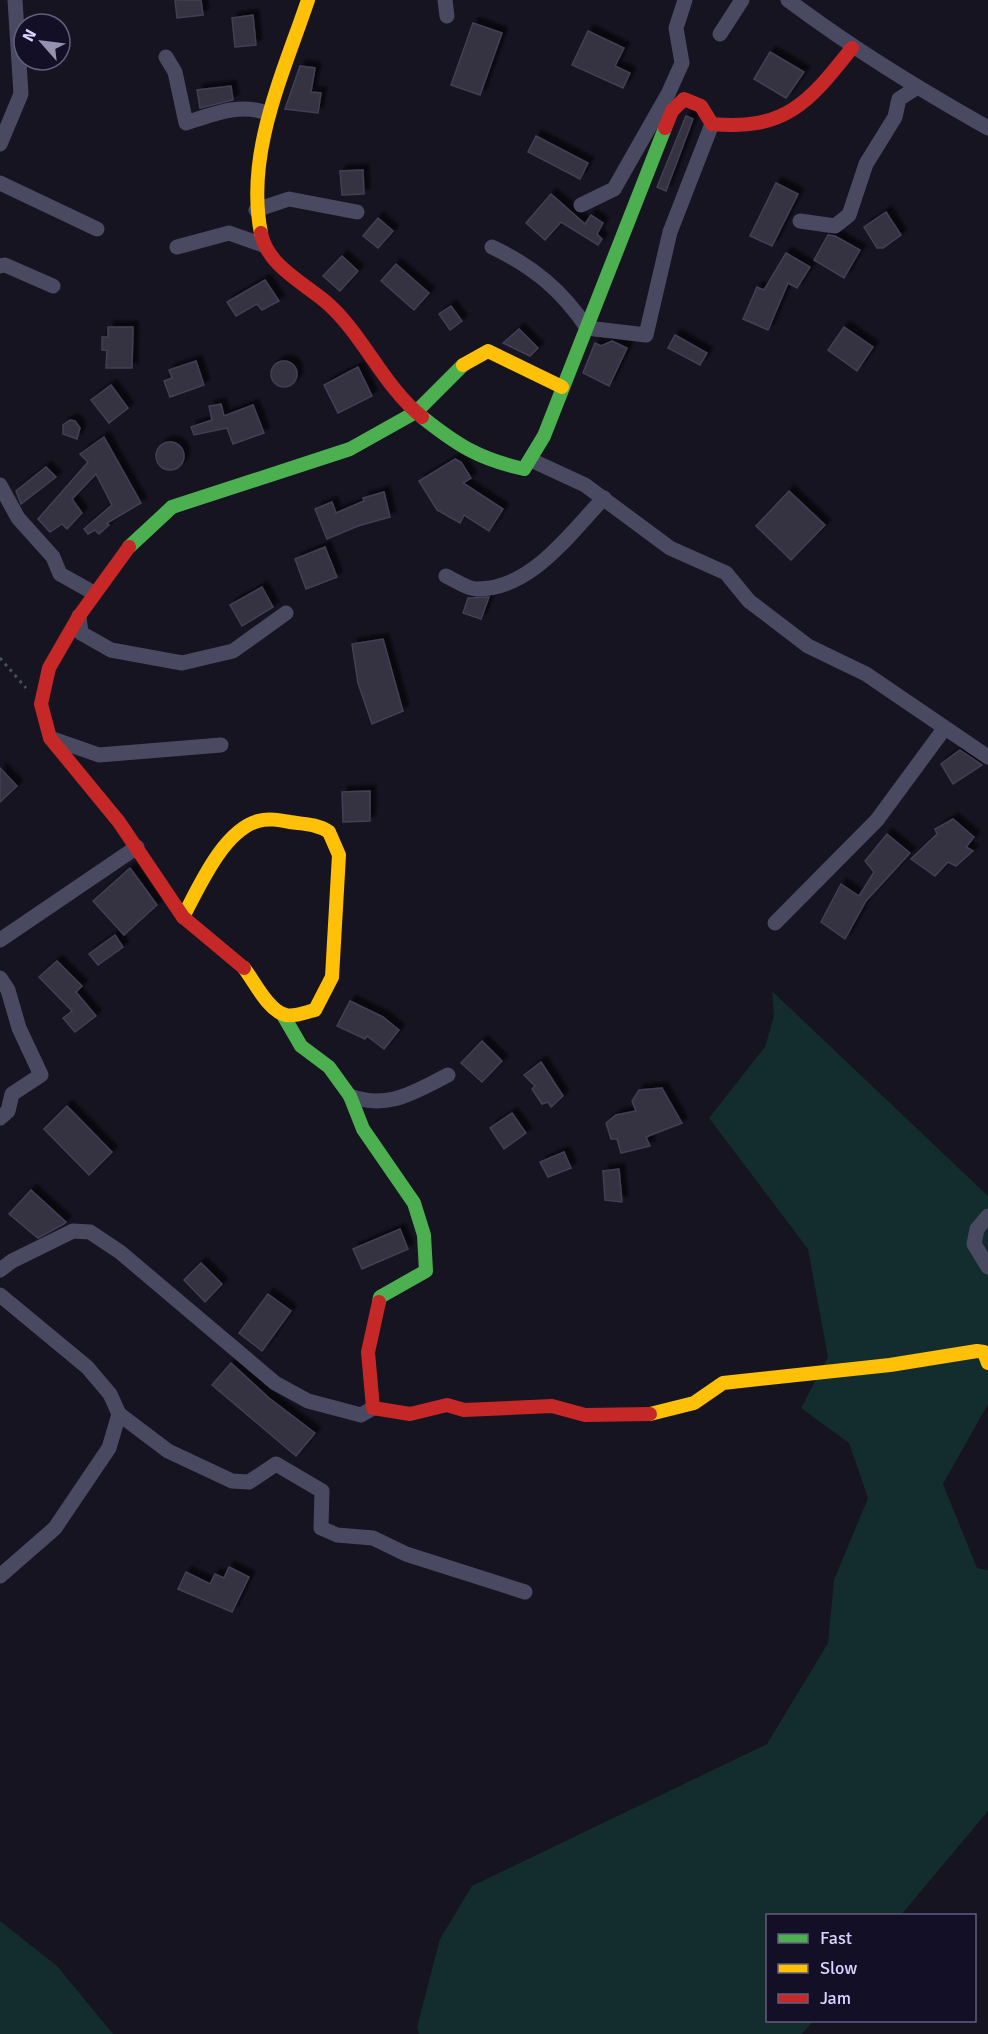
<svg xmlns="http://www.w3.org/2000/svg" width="988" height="2034" font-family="Signika,sans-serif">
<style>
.green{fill:#132c2d}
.building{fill:#343243;stroke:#433f54;stroke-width:1.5;filter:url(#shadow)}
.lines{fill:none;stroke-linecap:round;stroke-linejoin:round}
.path{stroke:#44505f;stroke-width:3;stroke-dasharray:3 4.5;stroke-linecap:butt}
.street{stroke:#4a4962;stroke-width:15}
.fast{stroke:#4caf50;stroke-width:14}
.slow{stroke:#ffc107;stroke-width:14}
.jam{stroke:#c62828;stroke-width:14}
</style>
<defs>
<filter id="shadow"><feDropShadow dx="5.5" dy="-5.5" stdDeviation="1.5" flood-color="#0009"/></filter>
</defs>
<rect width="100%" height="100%" fill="#161421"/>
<g class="green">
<polygon points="772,991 988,1196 988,1404 943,1484 977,1568 988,1570 988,1811 901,1915 768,1916 768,2020 813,2021 802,2034 419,2034 417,2027 440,1939 472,1886 767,1744 828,1643 834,1580 868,1498 849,1443 801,1408 828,1357 808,1249 709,1118 765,1047 774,1016"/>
<polygon points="0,1921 57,1966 113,2034 0,2034"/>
</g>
<g class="building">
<polygon points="175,0 201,0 203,15 177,18"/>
<polygon points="253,15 256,45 235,47 232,18"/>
<polygon points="473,23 502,33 480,95 451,85"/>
<polygon points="588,31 624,48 615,66 630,73 623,88 572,65"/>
<polygon points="770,52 804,72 786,98 754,79"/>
<polygon points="300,66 315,68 311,92 321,93 318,113 285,109"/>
<polygon points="231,86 233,100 200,108 197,90"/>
<polygon points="686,116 693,119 666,191 657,187"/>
<polygon points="536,136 588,163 580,179 528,152"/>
<polygon points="363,170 364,194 342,195 340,171"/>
<polygon points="776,183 798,194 772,246 750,236"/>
<polygon points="551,194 585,224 591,215 603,223 597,234 602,239 598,245 561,222 545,240 526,223"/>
<polygon points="886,212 901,235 883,248 877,248 864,227"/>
<polygon points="378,218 393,231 378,248 363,236"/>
<polygon points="828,235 835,236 860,250 844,278 814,260"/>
<polygon points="786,253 810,267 797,288 788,283 768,330 743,319 757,287 764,290"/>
<polygon points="342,256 358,271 340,291 323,276"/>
<polygon points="396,264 429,293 414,310 381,281"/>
<polygon points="265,280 279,301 262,310 257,304 236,316 227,302"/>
<polygon points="451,306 462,321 450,330 439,314"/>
<polygon points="108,327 133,327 132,368 106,368 107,350 102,350 102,337 108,337"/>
<polygon points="844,327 873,347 857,371 828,350"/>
<polygon points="519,329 538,348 530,356 503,343"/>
<polygon points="675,335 707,353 700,365 668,348"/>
<polygon points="612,341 627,348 609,386 583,373 595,343 601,346"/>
<circle cx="284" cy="374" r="13"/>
<polygon points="196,361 204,385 170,397 164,381 172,378 169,370"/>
<polygon points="358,367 372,396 338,413 324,385"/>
<polygon points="111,385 128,408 109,423 91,400"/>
<polygon points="221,404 224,416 253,405 264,433 233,444 227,428 194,435 191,427 212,420 209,406"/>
<polygon points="70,420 75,421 80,428 77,439 63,434 63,425"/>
<polygon points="104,437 141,503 107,523 109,525 99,534 95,530 88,534 84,529 112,505 96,474 72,499 82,513 67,529 62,524 50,532 38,519 88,462 80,454"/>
<circle cx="170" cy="456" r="14"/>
<polygon points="455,459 461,462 471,478 463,483 503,509 489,531 464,515 460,523 437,510 419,481"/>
<polygon points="46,467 56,477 21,504 16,491"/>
<polygon points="789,491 825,525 791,560 756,526"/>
<polygon points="384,492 390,517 358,526 327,539 315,509 332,502 336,513 364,501 363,498"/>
<polygon points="325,547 337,577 306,589 295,559"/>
<polygon points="262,587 273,607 242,626 230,605"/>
<polygon points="489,597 481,619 463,613 468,598"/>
<polygon points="383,639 403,711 372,724 358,683 352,644"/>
<polygon points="960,750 982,765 953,784 941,764"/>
<polygon points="0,768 17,786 0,802"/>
<polygon points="370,791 370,821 343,822 342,792"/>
<polygon points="953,819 974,837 966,847 973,851 956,866 948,862 935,876 911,859 937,834 935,829"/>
<polygon points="887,834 910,853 866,901 845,939 821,922 841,884 859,896 874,872 865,861"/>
<polygon points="130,868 157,905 124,935 93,901"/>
<polygon points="115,935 123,947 98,965 89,954"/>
<polygon points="57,961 82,986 76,992 96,1016 75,1032 63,1018 72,1011 39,977"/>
<polygon points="350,1001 383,1017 399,1030 384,1049 367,1036 365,1039 337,1026"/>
<polygon points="482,1041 502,1061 482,1082 461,1063"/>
<polygon points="541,1062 563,1096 551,1107 548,1102 542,1104 532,1089 535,1086 524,1075"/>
<polygon points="662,1088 682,1123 646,1137 650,1146 621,1153 617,1139 611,1139 606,1123 616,1115 636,1111 632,1101 639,1090"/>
<polygon points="67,1106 112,1152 89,1175 44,1129"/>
<polygon points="512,1113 526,1133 504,1149 490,1128"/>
<polygon points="564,1152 571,1168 548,1177 540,1162"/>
<polygon points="619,1169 622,1202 605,1200 603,1171"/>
<polygon points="31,1190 66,1222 64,1224 38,1238 9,1214"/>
<polygon points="400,1229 408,1249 362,1269 353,1249"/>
<polygon points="201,1263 222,1284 205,1302 184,1280"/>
<polygon points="268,1294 291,1311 262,1351 239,1333"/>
<polygon points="231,1363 269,1398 315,1433 296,1456 212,1385"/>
<polygon points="229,1567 249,1577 232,1612 178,1589 186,1572 210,1584 215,1574 224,1578"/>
</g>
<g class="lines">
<polyline class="path" points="0,658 26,688"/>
<g class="street">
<polyline points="445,0 447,16"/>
<path d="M788 0C855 50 916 87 988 128"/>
<polyline points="720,34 742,0"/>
<path d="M166 57 175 72 186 123C213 114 242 102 269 114"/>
<polyline points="0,144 21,94 15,0"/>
<polyline points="0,183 97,229"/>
<polyline points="581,205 614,189 668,94 682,63 676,28 685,0"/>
<polyline points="256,210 289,199 357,212"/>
<polyline points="800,221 835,226 849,215 866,164 895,117 899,99 916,88"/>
<polyline points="177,247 229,233 263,245"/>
<path d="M492 247C532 266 562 290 587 328L646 335 670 232 712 124"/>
<polyline points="0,266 5,265 53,286"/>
<polyline points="531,460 585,485 670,548 726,573 749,601 808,646 866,674 988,757"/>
<polyline points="0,485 18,518 53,557 60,574 94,593"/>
<path d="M446 576C455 580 467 589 476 589 531 590 569 534 604 498"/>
<polyline points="79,616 81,633 111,650 182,663 233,651 286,613"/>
<polyline points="53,739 99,755 221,745"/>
<polyline points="775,923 877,820 944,729"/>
<polyline points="0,940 137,847"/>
<polyline points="0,978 8,990 19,1028 41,1075 12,1094 8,1111 0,1118"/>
<path d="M350 1096C388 1110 414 1092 448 1075"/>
<polyline points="988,1216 977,1229 974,1244 988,1267"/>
<polyline points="0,1270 12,1261 73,1231 90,1232 120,1252 275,1383 308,1401 361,1415 373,1408"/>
<polyline points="0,1295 87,1367 110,1394 119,1414 168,1451 232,1481 249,1482 276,1464 322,1491 321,1528 337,1535 373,1538 406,1554 525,1592"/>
<polyline points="0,1576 55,1528 109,1448 119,1414"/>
</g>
<g class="fast">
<path d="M422 417C457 445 479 459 524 469L544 436 665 128"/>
<polyline points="129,547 172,507 350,449 416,412 463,365"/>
<polyline points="283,1015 301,1046 329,1067 350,1096 363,1129 414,1203 424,1235 426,1271 380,1297 379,1302"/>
</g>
<g class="slow">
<path d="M261 233C245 154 283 74 308 0"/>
<polyline points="463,365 488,351 562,387"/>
<path d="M183 917C199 887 223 831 258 821 268 818 279 820 290 822 303 824 318 824 329 832L339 855 332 977 315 1010C306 1012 295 1017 286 1015 269 1012 254 981 244 968"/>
<polyline points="650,1414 694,1403 723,1383 890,1365 977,1351 984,1352 988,1363"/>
</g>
<g class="jam">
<path d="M665 128 672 111 684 99 701 106 712 124C786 131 809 102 852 48"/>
<path d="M261 233C267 265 302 282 326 302 363 334 383 386 422 417"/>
<polyline points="129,547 79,616 49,668 41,704 50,738 119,822 183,917 244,968"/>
<polyline points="379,1302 368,1352 373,1408 410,1414 447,1405 464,1410 552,1406 585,1415 650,1414"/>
</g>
</g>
<rect x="766" y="1914" width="210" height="108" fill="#130f26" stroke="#625e7d" stroke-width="1.5"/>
<rect x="778" y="1934" width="30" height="9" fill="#4caf50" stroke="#625e7d" stroke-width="1.5"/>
<text x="820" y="1944" font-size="18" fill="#d9d4ff">Fast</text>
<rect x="778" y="1964" width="30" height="9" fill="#ffc107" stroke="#625e7d" stroke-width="1.5"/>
<text x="820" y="1974" font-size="18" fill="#d9d4ff">Slow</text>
<rect x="778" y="1994" width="30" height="9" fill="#c62828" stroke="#625e7d" stroke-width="1.5"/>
<text x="820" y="2004" font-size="18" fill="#d9d4ff">Jam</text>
<g transform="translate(42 42) rotate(298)"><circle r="28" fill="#130f26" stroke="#625e7d" stroke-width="1.5"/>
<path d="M0-4.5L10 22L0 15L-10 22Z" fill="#9591b1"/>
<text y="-9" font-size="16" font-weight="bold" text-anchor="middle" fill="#d9d4ff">N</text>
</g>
</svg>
